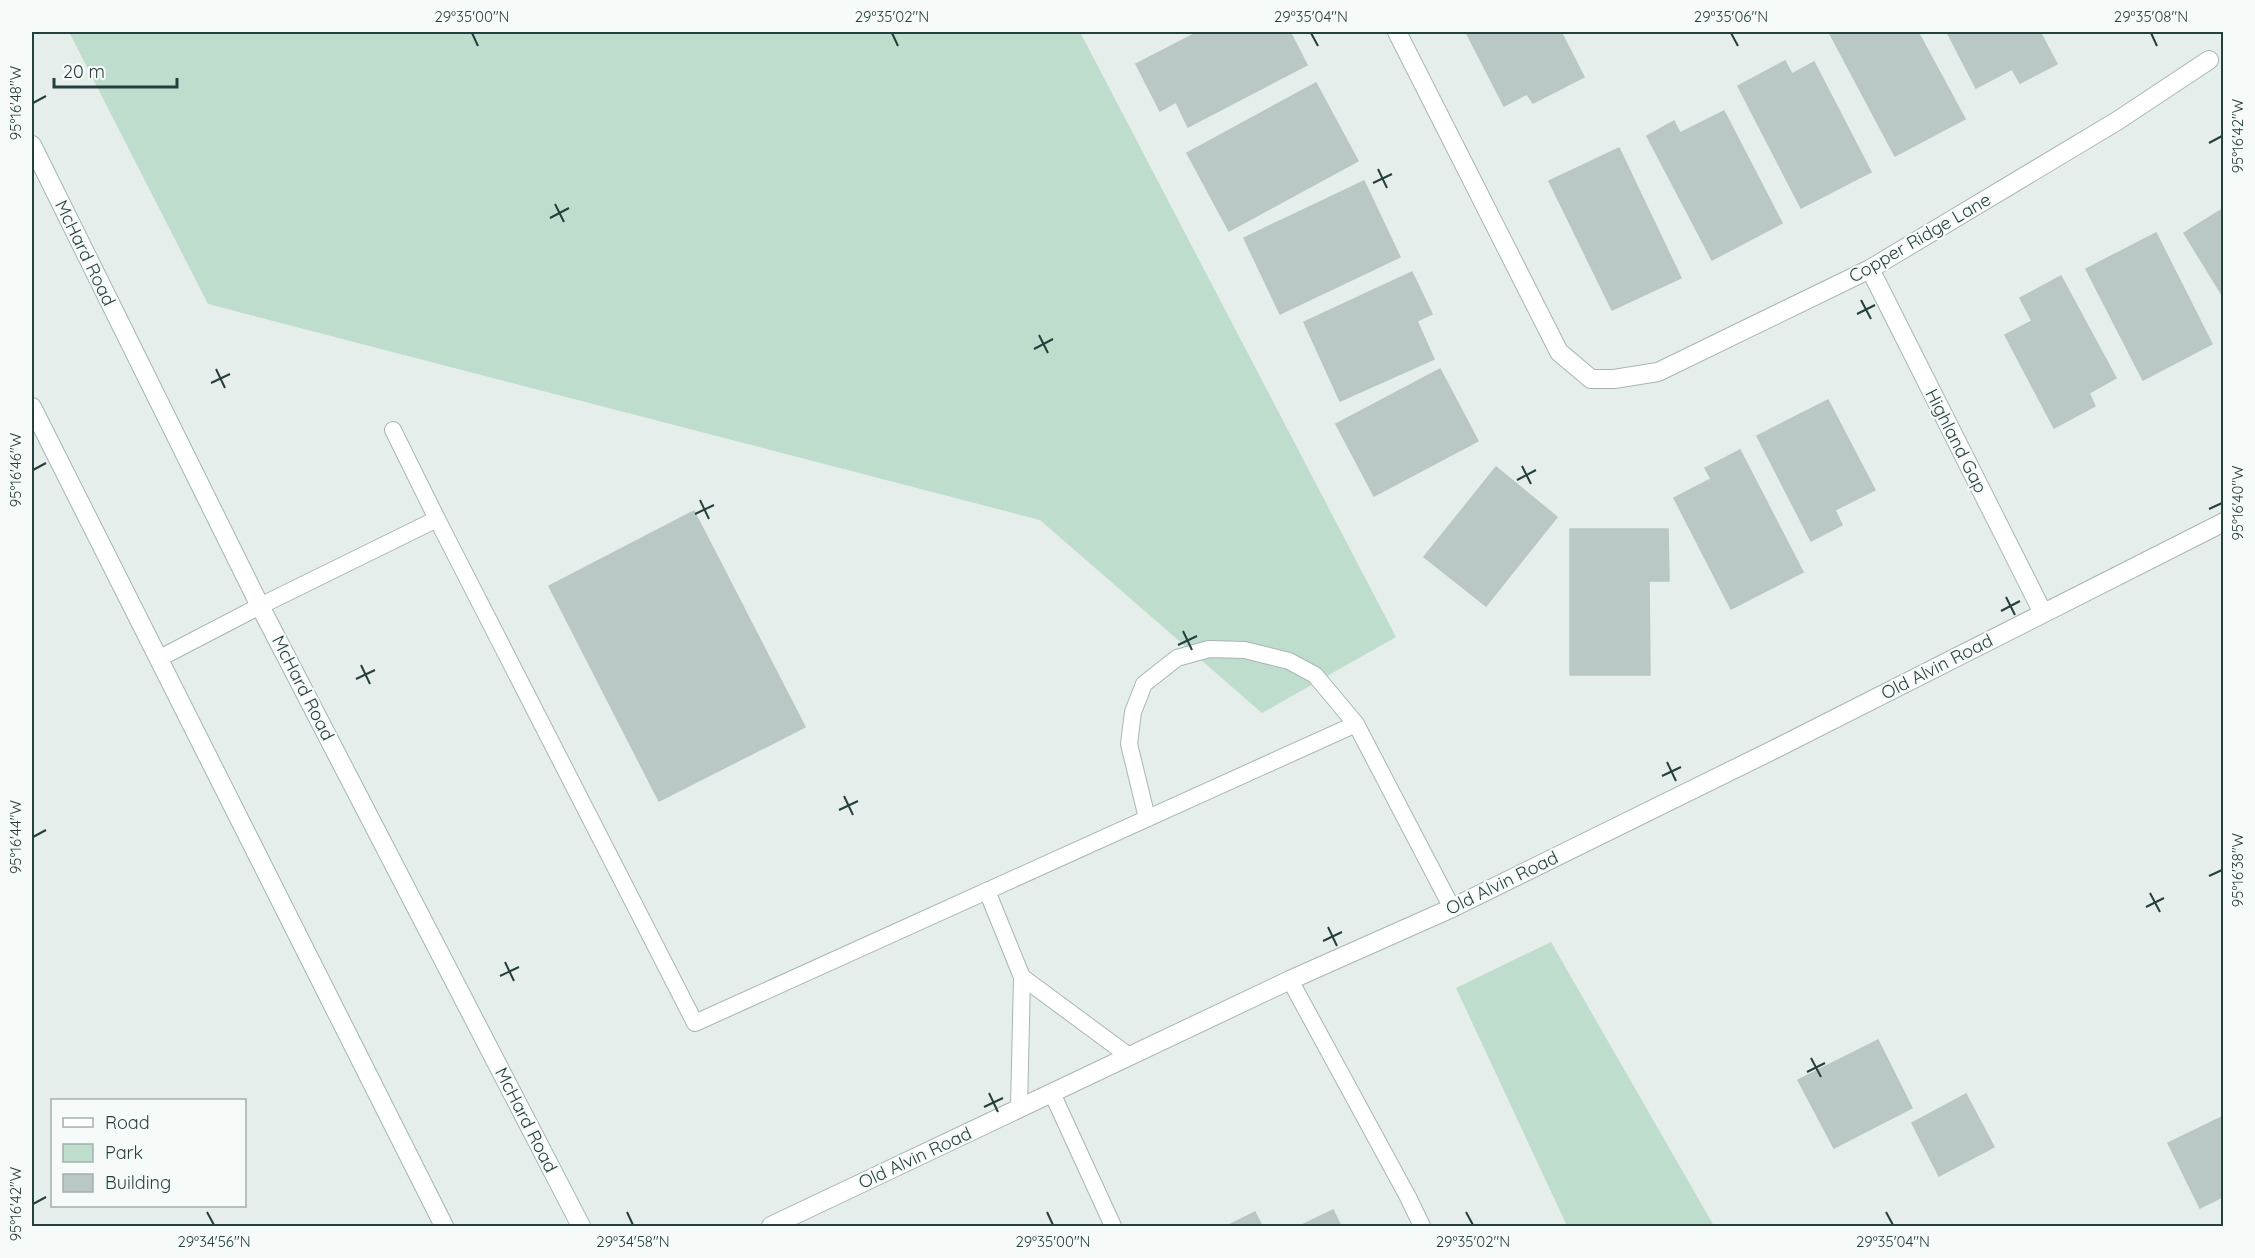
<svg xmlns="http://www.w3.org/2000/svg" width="2255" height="1258" font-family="Quicksand,sans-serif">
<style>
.green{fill:#bfddcd}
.building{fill:#bac8c5;stroke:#b8c7c4;stroke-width:1.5}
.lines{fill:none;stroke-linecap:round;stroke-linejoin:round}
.service-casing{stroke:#a8b6b3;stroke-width:18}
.minor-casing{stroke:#a8b6b3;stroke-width:20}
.tertiary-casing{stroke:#a8b6b3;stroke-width:20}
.secondary-casing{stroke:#a1b6b3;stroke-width:20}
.service{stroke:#fff;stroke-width:16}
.minor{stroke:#fff;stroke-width:18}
.tertiary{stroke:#fff;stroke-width:18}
.secondary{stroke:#fff;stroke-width:18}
.ticks{fill:none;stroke:#253f3d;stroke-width:2}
.labels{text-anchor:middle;stroke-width:4.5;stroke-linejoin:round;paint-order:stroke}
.street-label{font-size:18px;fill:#253f3d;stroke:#f6faf9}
.neatline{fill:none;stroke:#253f3d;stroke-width:2}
.ticks-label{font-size:15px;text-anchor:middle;fill:#253f3d}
</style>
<rect width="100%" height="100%" fill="#e5eeeb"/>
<g class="green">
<polygon points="69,32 1080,32 1396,637 1262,713 1040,520 208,304"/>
<polygon points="1551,942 1714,1226 1567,1226 1456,988"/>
</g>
<g class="building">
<polygon points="1198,32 1290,32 1307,65 1188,127 1176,102 1160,111 1136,64"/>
<polygon points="1466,32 1561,32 1584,77 1533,103 1527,94 1504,106"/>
<polygon points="1829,32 1918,32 1965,119 1895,156"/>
<polygon points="1947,32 2040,32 2057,64 2020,83 2012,69 1976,88"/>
<polygon points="1785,61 1792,74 1814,62 1871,172 1801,208 1738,86"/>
<polygon points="1316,83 1358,161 1229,231 1187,153"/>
<polygon points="1724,111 1782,223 1712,260 1647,136 1674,121 1680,133"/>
<polygon points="1619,148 1681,278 1612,310 1549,181"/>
<polygon points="1364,181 1400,257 1280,314 1244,238"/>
<polygon points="2224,208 2224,298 2184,233"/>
<polygon points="2156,233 2212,344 2143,380 2086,269"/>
<polygon points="1412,272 1432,314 1417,321 1434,359 1340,401 1304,322"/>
<polygon points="2061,276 2116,378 2089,393 2095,406 2054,428 2005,335 2032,321 2020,298"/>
<polygon points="1440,369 1478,441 1374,496 1336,424"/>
<polygon points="1828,400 1875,490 1835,510 1842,525 1811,541 1757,436"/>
<polygon points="1740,450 1803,572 1731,609 1674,498 1711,479 1705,468"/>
<polygon points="1496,467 1557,517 1486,606 1424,557"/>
<polygon points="694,511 805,727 659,801 549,586"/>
<polygon points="1570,529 1668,529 1669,581 1649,581 1650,675 1570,675"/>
<polygon points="1878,1040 1912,1108 1834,1148 1798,1080"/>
<polygon points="1966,1094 1994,1147 1939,1176 1912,1123"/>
<polygon points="2224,1116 2224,1196 2200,1208 2168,1143"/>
<polygon points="1333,1210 1341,1226 1300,1226"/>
<polygon points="1255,1212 1262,1226 1227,1226"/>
</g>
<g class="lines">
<g class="service-casing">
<g id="service">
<polyline points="393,430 437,519"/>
<polyline points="158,659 260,606 437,519 695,1023 1356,724 1452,908"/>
<polyline points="1147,818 1129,744 1133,712 1144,684 1177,658 1209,649 1245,650 1289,661 1315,675 1356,724"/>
<polyline points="987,891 1022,977 1019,1108"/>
<polyline points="1022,977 1129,1056"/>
<polyline points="1290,980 1408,1197 1422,1226"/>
<polyline points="1052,1093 1113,1226"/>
</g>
</g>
<g class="minor-casing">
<g id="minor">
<polyline points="1397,32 1559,352 1591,379 1614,379 1658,372 1870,269 2117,121 2209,60"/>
<polyline points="1870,269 2043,613"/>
</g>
</g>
<g class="tertiary-casing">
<polyline id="tertiary" points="771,1226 1290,980 1452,908 1775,749 2224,522"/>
</g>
<g class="secondary-casing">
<g id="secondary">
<polyline points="32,145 260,606 581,1226"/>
<polyline points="32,407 444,1226"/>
</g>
</g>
<use href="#service" class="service"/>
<use href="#minor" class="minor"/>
<use href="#tertiary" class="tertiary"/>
<use href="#secondary" class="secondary"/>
</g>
<path class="ticks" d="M472 33 478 46M892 33 898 46M1311 33 1318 46M1731 33 1738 46M2151 33 2157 46M33 103 46 96M2209 143 2222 136M1378 169 1387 188M1373 183 1392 174M555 204 564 222M550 218 569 208M1861 300 1871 319M1857 314 1875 305M1039 335 1048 353M1034 349 1053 339M216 369 225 388M211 383 230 374M1522 466 1531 484M33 470 46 463M1517 480 1536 470M700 500 709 519M2209 509 2222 503M695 514 714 505M2006 597 2015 615M2001 611 2020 601M1183 631 1192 650M1178 645 1197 636M361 665 370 684M356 679 375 670M1667 762 1676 781M1662 776 1681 767M844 796 853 815M839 810 858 801M33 837 46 830M2209 876 2222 870M2150 893 2160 912M2146 907 2164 898M1328 927 1337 946M1323 941 1342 932M505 962 514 981M500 976 519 967M1811 1058 1821 1077M1807 1072 1825 1063M989 1093 998 1112M984 1107 1003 1098M33 1204 46 1197M207 1212 214 1225M627 1212 633 1225M1047 1212 1053 1225M1466 1212 1473 1225M1886 1212 1893 1225"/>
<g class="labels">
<g class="street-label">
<text transform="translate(1920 238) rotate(-30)" y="6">Copper Ridge Lane</text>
<text transform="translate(85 253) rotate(64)" y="6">McHard Road</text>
<text transform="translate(1956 441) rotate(63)" y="6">Highland Gap</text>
<text transform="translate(1937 667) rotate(-27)" y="6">Old Alvin Road</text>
<text transform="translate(303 688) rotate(63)" y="6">McHard Road</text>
<text transform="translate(1502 883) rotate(-26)" y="6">Old Alvin Road</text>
<text transform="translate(526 1120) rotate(63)" y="6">McHard Road</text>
<text transform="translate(915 1158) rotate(-25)" y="6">Old Alvin Road</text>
</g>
</g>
<rect width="2255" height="1258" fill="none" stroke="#f6faf9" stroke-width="66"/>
<rect x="51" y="1099" width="195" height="108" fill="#f6faf9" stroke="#a2afae" stroke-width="1.5"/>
<rect x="63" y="1118" width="30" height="9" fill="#ffffff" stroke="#a2afae" stroke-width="1.5"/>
<text x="105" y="1129" font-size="18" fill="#253f3d">Road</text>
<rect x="63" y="1144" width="30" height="18" fill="#bfddcd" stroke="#a2afae" stroke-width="1.5"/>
<text x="105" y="1159" font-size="18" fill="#253f3d">Park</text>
<rect x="63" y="1174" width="30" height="18" fill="#bac8c5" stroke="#a2afae" stroke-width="1.5"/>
<text x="105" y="1189" font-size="18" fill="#253f3d">Building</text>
<path d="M54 78v9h123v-9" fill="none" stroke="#253f3d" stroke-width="3"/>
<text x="63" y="78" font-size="18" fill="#253f3d" stroke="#f6faf9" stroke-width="4.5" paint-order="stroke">20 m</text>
<rect x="33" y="33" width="2189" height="1192" class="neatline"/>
<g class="ticks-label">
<text x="472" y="22">29°35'00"N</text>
<text x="892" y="22">29°35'02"N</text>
<text x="1311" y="22">29°35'04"N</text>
<text x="1731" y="22">29°35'06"N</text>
<text x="2151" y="22">29°35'08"N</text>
<text transform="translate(16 103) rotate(-90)" y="5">95°16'48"W</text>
<text transform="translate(2238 136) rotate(-90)" y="5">95°16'42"W</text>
<text transform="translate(16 470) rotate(-90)" y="5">95°16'46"W</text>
<text transform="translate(2238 503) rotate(-90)" y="5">95°16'40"W</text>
<text transform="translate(16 837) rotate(-90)" y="5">95°16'44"W</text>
<text transform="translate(2238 870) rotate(-90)" y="5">95°16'38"W</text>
<text transform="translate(16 1204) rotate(-90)" y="5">95°16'42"W</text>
<text x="214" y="1247">29°34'56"N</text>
<text x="633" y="1247">29°34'58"N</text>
<text x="1053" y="1247">29°35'00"N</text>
<text x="1473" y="1247">29°35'02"N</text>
<text x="1893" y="1247">29°35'04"N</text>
</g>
</svg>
